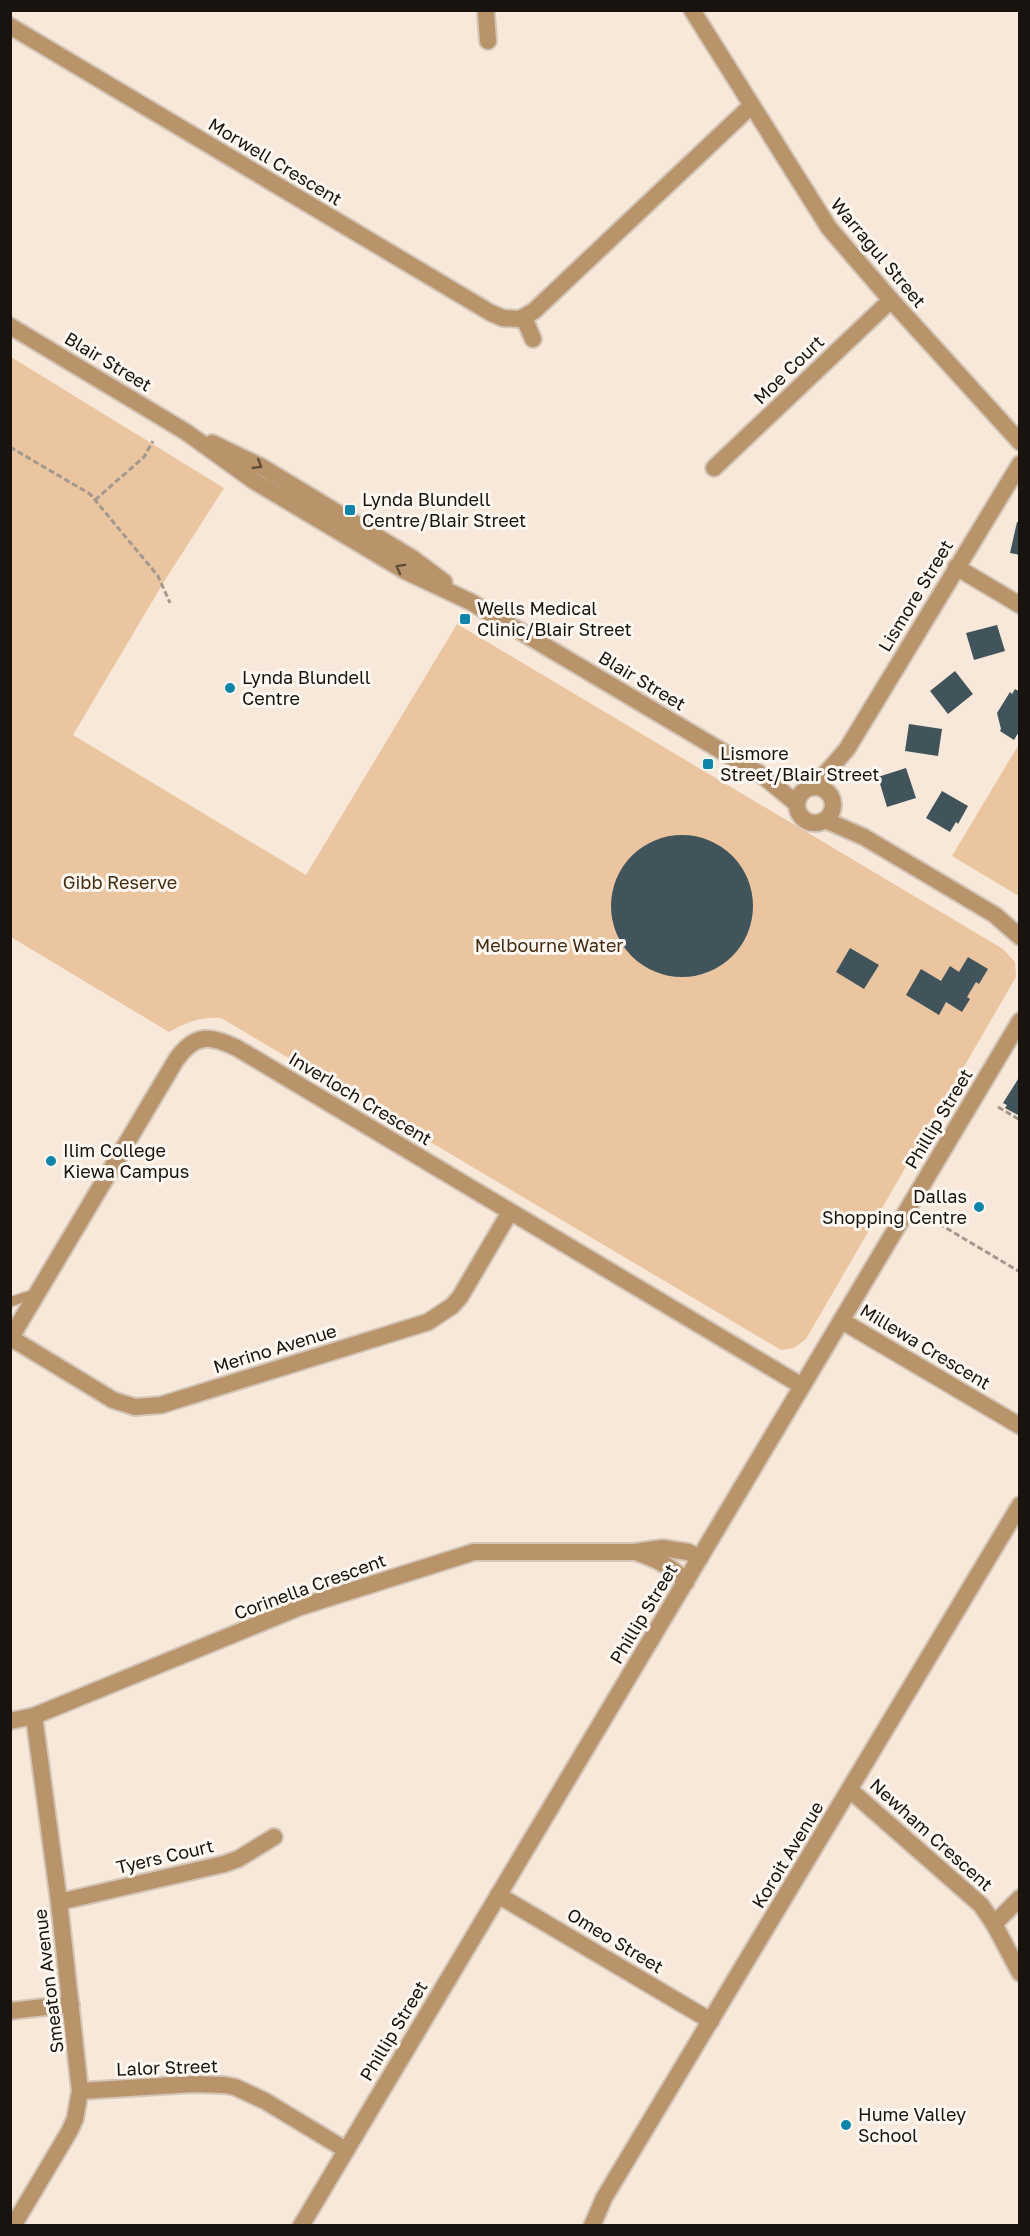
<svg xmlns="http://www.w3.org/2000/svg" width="1030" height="2236" font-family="'Golos Text',sans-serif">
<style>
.green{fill:#eac5a0}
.building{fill:#41535b}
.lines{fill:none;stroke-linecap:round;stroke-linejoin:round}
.service-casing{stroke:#d3c6b9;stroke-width:12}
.minor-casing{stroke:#d3c6b9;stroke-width:20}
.tertiary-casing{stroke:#d3c6b9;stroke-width:20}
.path{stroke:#a5998e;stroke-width:3;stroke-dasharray:6 3;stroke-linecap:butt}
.service{stroke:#b9936a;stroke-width:9}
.minor{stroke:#b9936a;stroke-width:16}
.tertiary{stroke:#b9936a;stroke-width:16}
.oneway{stroke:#604d37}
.poi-dot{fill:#1184aa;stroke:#fdf7f1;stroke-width:2}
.labels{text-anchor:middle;stroke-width:6;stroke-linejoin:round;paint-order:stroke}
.street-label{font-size:18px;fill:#18130e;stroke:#fdf7f1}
.poi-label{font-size:18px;fill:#18130e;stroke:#fdf7f1;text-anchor:start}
.park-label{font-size:18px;fill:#422b11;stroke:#fdf7f1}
</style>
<rect width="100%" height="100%" fill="#f7e8d9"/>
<g class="green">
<path d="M11 357 224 488 165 580 73 735 306 875 457 624 1003 949 1015 962 1016 977 806 1339 794 1348 781 1350 221 1018C200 1017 187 1022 169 1032L11 937Z"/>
<polygon points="1019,744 1019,896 952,856"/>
</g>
<g class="building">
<polygon points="1017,522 1020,523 1020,555 1010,553"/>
<polygon points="997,625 1005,651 974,660 966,633"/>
<polygon points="955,671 973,694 948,714 930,691"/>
<polygon points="1015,689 1020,692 1020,730 1014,740 1000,731 1001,729 997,713 1010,692 1012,694"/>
<polygon points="909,724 942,729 938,756 905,751"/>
<polygon points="906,768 916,798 887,807 878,777"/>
<polygon points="942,791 968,806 958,824 956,822 950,832 926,818"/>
<circle cx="682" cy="906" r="71"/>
<polygon points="850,948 879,965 864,989 836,972"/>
<polygon points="968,957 988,969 979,984 976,982 967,997 970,999 962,1012 946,1002 939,1015 906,995 921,969 941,981 950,966 959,972"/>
<polygon points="1020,1076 1020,1116 1005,1108 1007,1105 1003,1103"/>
</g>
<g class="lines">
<g class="service-casing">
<polyline id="service" points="10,1302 37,1293"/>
</g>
<g class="minor-casing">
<g id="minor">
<polyline points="692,10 829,228 891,300 1020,442"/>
<polyline points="486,13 488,41"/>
<polyline points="10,26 491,313 503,318 520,319 534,311 751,106"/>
<polyline points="524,318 533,339"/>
<polyline points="714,468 891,300"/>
<polyline points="956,567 1020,605"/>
<polyline points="842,1321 1020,1426"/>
<polyline points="11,1338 113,1400 135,1407 161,1405 428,1322 452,1306 460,1297 510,1212"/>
<path d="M10 1339 176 1060C195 1033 210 1035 237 1048L802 1386"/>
<path d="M636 1552C655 1559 672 1566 686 1582"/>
<polyline points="10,1721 34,1716 300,1607 474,1552 635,1552 662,1548 688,1552 700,1558"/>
<polyline points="850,1790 981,1905 994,1924 1020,1973"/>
<polyline points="498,1895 711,2021"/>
<polyline points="59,1902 224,1864 238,1859 274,1837"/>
<polyline points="994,1924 1020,1898"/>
<polyline points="10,2011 71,2004"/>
<polyline points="80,2091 193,2084 224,2085 235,2087 265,2101 346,2150"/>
<polyline points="13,2226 69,2132 75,2119 80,2091 59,1902 34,1716"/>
<polyline points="592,2226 604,2198 1020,1505"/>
</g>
</g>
<g class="tertiary-casing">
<g id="tertiary">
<polyline points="10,326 186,432 254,481 405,571 471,602 762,775 797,804"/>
<polyline points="212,443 262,467 412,558 444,582"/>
<polyline points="814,787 847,749 1020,464"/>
<circle cx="815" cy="805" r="18"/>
<polyline points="825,820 864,837 995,915 1020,937"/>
<polyline points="301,2226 1020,1021"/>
</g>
</g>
<g class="path">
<polyline points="10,447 90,494 158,576 170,603"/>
<polyline points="95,500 144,457 153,441"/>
<polyline points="998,1107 1020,1120"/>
<polyline points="931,1219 1020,1272"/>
</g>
<use href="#service" class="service"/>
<use href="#minor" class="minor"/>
<use href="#tertiary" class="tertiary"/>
</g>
<defs><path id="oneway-chevron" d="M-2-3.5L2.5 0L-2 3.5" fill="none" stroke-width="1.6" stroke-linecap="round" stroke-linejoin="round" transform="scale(1.5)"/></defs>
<g class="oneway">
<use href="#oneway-chevron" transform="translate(258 465) rotate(31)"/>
<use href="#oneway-chevron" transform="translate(400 568) rotate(-151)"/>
</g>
<g class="poi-dot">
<rect x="344" y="504" width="12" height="12" rx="3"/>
<rect x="459" y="613" width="12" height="12" rx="3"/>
<circle cx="230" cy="688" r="6"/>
<rect x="702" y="758" width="12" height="12" rx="3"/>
<circle cx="51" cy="1161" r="6"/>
<circle cx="979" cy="1207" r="6"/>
<circle cx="846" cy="2125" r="6"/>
</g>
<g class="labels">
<g class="street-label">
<text transform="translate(275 162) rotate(31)" y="6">Morwell Crescent</text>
<text transform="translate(878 253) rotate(50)" y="6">Warragul Street</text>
<text transform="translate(108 362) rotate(31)" y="6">Blair Street</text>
<text transform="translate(789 370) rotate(-44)" y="6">Moe Court</text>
<text transform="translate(916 596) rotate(-59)" y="6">Lismore Street</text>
<text transform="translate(642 681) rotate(31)" y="6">Blair Street</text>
<text transform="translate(360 1099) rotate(31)" y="6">Inverloch Crescent</text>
<text transform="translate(939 1119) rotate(-59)" y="6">Phillip Street</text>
<text transform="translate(925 1347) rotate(31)" y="6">Millewa Crescent</text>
<text transform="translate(275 1349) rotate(-17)" y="6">Merino Avenue</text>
<text transform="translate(310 1587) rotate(-20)" y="6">Corinella Crescent</text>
<text transform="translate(644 1614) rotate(-59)" y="6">Phillip Street</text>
<text transform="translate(931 1835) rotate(42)" y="6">Newham Crescent</text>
<text transform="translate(788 1855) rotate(-59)" y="6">Koroit Avenue</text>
<text transform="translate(165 1857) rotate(-13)" y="6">Tyers Court</text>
<text transform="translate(615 1941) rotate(31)" y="6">Omeo Street</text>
<text transform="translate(49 1981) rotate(-97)" y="6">Smeaton Avenue</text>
<text transform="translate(394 2031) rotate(-59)" y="6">Phillip Street</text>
<text transform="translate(167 2068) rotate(-2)" y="6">Lalor Street</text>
</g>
<g class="poi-label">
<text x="362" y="506">Lynda Blundell<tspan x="362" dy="21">Centre/Blair Street</tspan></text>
<text x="477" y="615">Wells Medical<tspan x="477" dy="21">Clinic/Blair Street</tspan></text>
<text x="242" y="684">Lynda Blundell<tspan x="242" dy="21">Centre</tspan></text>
<text x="720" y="760">Lismore<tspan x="720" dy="21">Street/Blair Street</tspan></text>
<text x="63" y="1157">Ilim College<tspan x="63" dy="21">Kiewa Campus</tspan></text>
<text x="967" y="1203" text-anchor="end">Dallas<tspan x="967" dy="21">Shopping Centre</tspan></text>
<text x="858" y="2121">Hume Valley<tspan x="858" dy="21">School</tspan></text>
</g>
<g class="park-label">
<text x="120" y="889">Gibb Reserve</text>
<text x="549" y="952">Melbourne Water</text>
</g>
</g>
<rect width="1030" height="2236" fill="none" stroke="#18130e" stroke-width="24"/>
</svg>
